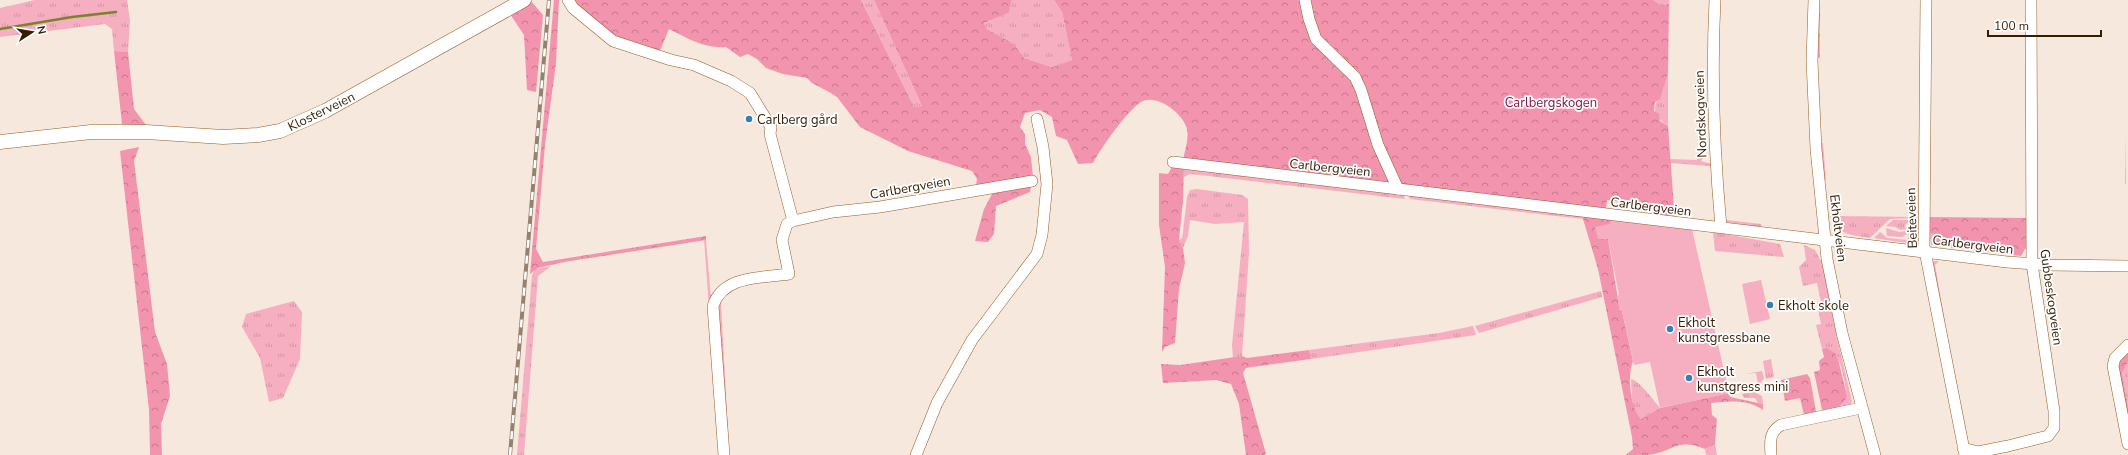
<svg xmlns="http://www.w3.org/2000/svg" width="2128" height="455" font-family="'Nunito Sans',sans-serif">
<style>
.grass{fill:url(#grass-tufts)}
.forest{fill:url(#forest-crowns)}
.green{fill:#f6aec1}
.lines{fill:none;stroke-linecap:round;stroke-linejoin:round}
.stream{stroke:#778429;stroke-width:2.5}
.minor-casing{stroke:#975d24;stroke-width:12}
.major-casing{stroke:#975d24;stroke-width:15}
.minor{stroke:#fff;stroke-width:11}
.major{stroke:#fff;stroke-width:14}
.rail-casing{stroke:#948170;stroke-width:4}
.rail{stroke:#fff;stroke-width:2.5;stroke-dasharray:8;stroke-linecap:butt}
.poi-dot{fill:#3480b3;stroke:#fff;stroke-width:1.5}
.labels{text-anchor:middle;stroke-width:3.5;stroke-linejoin:round;paint-order:stroke}
.park-label{font-size:13px;fill:#831a45;stroke:#fff}
.street-label{font-size:13px;fill:#341c05;stroke:#fff}
.poi-label{font-size:13px;fill:#341c05;stroke:#fff;text-anchor:start}
</style>
<defs>
<pattern id="grass-tufts" width="24" height="20" patternUnits="userSpaceOnUse"><rect width="24" height="20" fill="#f6aec1"/><path d="M3 7l-1-3M5 7V3M7 7l1-3M15 17l-1-3M17 17v-4M19 17l1-3" fill="none" stroke="#d495a4"/></pattern>
<pattern id="forest-crowns" width="20" height="18" patternUnits="userSpaceOnUse"><rect width="20" height="18" fill="#f394af"/><path d="M2 6a3 3 0 1 1 6 0M12 15a3 3 0 1 1 6 0" fill="none" stroke="#c6788c"/></pattern>
</defs>
<rect width="100%" height="100%" fill="#f6e8dd"/>
<g class="grass">
<polygon points="35,0 127,0 130,21 128,52 114,51 112,29 105,24 0,37 0,8"/>
<polygon points="861,0 874,0 922,106 914,107"/>
<polygon points="1012,0 1054,0 1062,12 1072,60 1052,67 1024,58 1014,44 987,29 984,23 1009,13"/>
<polygon points="1653,0 1669,0 1669,4 1661,5"/>
<polygon points="1820,13 1820,58 1817,58 1818,14"/>
<path d="M1668 73V126C1648 112 1655 106 1663 88 1665 83 1665 78 1668 73Z"/>
<polygon points="2125,136 2126,184 2125,184"/>
<polygon points="1822,143 1823,143 1826,180 1824,180 1821,165"/>
<polygon points="1697,156 1704,156 1701,161 1711,164 1712,168 1710,166 1670,163 1670,159 1697,160"/>
<polygon points="1184,167 1403,193 1405,199 1200,175 1190,174 1184,177"/>
<polygon points="1197,189 1242,195 1248,199 1249,253 1242,356 1233,358 1232,345 1244,222 1215,224 1190,220 1188,236 1183,248 1179,240 1182,238 1183,232 1187,197 1190,190"/>
<polygon points="1408,193 1585,215 1583,219 1410,199"/>
<polygon points="1724,193 1725,208 1723,214 1726,214 1726,220 1761,224 1761,227 1726,222 1722,213 1721,194"/>
<path d="M1830 216 1917 217V218L1890 219 1870 238C1853 235 1835 235 1830 216Z"/>
<polygon points="1893,220 1908,220 1909,222 1905,225 1906,229 1901,230 1895,227 1886,226"/>
<polygon points="1920,223 1920,235 1918,235 1916,242 1914,244 1874,238 1880,232 1887,238 1908,240 1907,227 1910,224"/>
<polygon points="1713,232 1780,244 1784,257 1715,251"/>
<polygon points="1926,232 1933,234 1936,242 1945,244 1947,247 1931,245 1930,237"/>
<polygon points="704,239 706,240 711,299 711,336"/>
<path d="M1804 245 1815 250 1822 263 1836 334 1852 401 1850 407 1825 411 1847 396C1844 382 1842 346 1822 349L1816 325 1821 324 1817 303 1821 302 1817 283 1803 286 1799 267 1806 260Z"/>
<polygon points="1934,261 1939,261 1935,265 1945,322 1942,321 1932,263"/>
<polygon points="551,266 538,276 524,455 517,455 532,275 535,269"/>
<polygon points="1601,291 1602,297 1479,333 1475,326"/>
<polygon points="720,300 721,303 728,432 726,431 716,306"/>
<polygon points="294,301 302,312 300,359 283,398 269,402 260,358 242,327 246,314"/>
<polygon points="1473,326 1476,335 1311,359 1309,350 1439,333"/>
<polygon points="1771,359 1774,377 1766,379 1763,361"/>
<polygon points="2128,362 2128,407 2122,373"/>
<polygon points="1762,371 1764,378 1760,384 1761,389 1759,390 1756,373 1745,374"/>
<path d="M1631 379C1639 380 1655 402 1660 408L1641 419C1630 407 1632 395 1631 379Z"/>
<polygon points="1754,392 1762,396 1763,404 1758,403 1755,398 1744,398 1742,394"/>
<polygon points="1715,444 1717,455 1706,455 1705,449"/>
</g>
<g class="forest">
<polygon points="554,0 559,0 556,63 545,145 536,249 543,262 706,236 706,240 564,262 538,268 530,274"/>
<path d="M571 0H861L914 107 922 106 874 0H1012L1009 13 984 23 987 29 1014 44 1024 58 1052 67 1072 60 1062 12 1054 0H1653L1661 5 1669 4 1668 73 1660 99 1655 102 1654 111 1659 114 1660 121 1668 126 1675 222 1654 217V207L1607 200 1606 210 1183 160C1185 150 1189 139 1187 129 1183 113 1156 93 1141 102 1127 111 1101 148 1093 163L1078 164 1067 140 1056 136 1052 117 1040 110 1025 113 1020 127 1025 134V144L1031 157 1033 177 1030 192 996 206 994 234 988 242 975 241 984 209 992 194 1001 189 976 186 977 179 972 171 908 151 860 127 837 97 829 92 812 83 807 78 783 74 766 68 757 59 748 54 740 57 726 47C705 49 687 38 669 29L659 53 617 40Z"/>
<polygon points="531,1 543,15 536,92 527,90 524,35 510,14"/>
<polygon points="114,51 128,52 134,109 146,125 122,124"/>
<polygon points="139,147 134,161 155,332 167,364 170,396 161,424 162,455 150,455 149,410 120,151"/>
<polygon points="1173,165 1184,167 1183,200 1179,240 1183,248 1185,263 1179,289 1175,343 1165,347 1162,352 1165,267 1159,225 1159,173 1168,174"/>
<path d="M1585 215 1611 217V224L1598 235 1608 239 1620 311H1622L1633 361C1627 375 1630 408 1641 419L1660 408 1729 393 1730 397 1763 404V410C1748 399 1729 401 1711 403L1712 415 1717 419 1715 444 1705 449C1677 437 1673 452 1648 455 1641 455 1633 455 1626 455L1633 449 1632 437 1598 269 1583 219Z"/>
<polygon points="1926,217 2028,218 2028,248 2025,249 2021,256 1947,247 1945,244 1936,242 1933,234 1926,232"/>
<path d="M1827 348 1835 353 1838 359 1847 396C1844 405 1831 413 1822 410L1814 372 1820 370 1819 361 1824 357 1822 349Z"/>
<polygon points="1309,350 1311,359 1252,367 1246,368 1243,373 1266,454 1264,455 1246,455 1239,404 1231,384 1216,380 1163,383 1161,364 1180,365 1242,356 1247,358"/>
<polygon points="2128,350 2128,362 2122,373 2128,407 2128,435 2117,361"/>
<polygon points="1807,374 1810,378 1816,412 1804,415 1800,398 1785,401 1781,380"/>
</g>
<g class="green">
<polygon points="1611,220 1692,229 1729,393 1660,408 1650,362 1634,365 1622,311 1620,311 1617,296 1619,295 1608,239 1598,239 1595,227 1610,224"/>
<polygon points="1886,228 1899,232 1905,231 1907,234 1902,237 1887,236"/>
<polygon points="1761,280 1770,319 1750,324 1742,284"/>
</g>
<g class="lines">
<polyline class="stream" points="0,29 72,17 116,12"/>
<g class="minor-casing">
<g id="minor">
<polyline points="568,0 573,8 613,41 671,60 694,65 731,81 750,93 771,127 770,134 793,221"/>
<polyline points="1305,0 1309,19 1316,39 1355,77 1361,90 1378,145 1398,189"/>
<path d="M1715 0C1711 78 1714 150 1721 227"/>
<polyline points="1814,0 1812,61 1816,149 1827,259 1842,333 1875,455"/>
<polyline points="1926,0 1924,246 1965,455"/>
<polyline points="1173,162 2007,262 2050,265 2128,266"/>
<polyline points="2128,345 2115,358 2113,366 2128,444"/>
<polyline points="1963,448 1978,452 2008,446 2048,436 2054,428 2054,411 2032,264 2031,0"/>
<path d="M724 455 713 306C723 275 762 278 789 274L782 240 787 224 793 221 833 212 880 207 1032 181"/>
<polyline points="916,455 937,403 972,340 1037,254 1042,235 1047,184 1043,147 1037,119"/>
<path d="M1771 455C1770 442 1769 432 1781 425L1861 408"/>
</g>
</g>
<g class="major-casing">
<polyline id="major" points="0,142 91,132 146,132 223,137 258,135 280,131 325,111 524,0"/>
</g>
<use href="#minor" class="minor"/>
<use href="#major" class="major"/>
<g class="rail-casing">
<polyline id="rail" points="510,455 549,0"/>
</g>
<use href="#rail" class="rail"/>
</g>
<g class="poi-dot">
<circle cx="749" cy="119" r="4"/>
<circle cx="1770" cy="305" r="4"/>
<circle cx="1670" cy="329" r="4"/>
<circle cx="1689" cy="378" r="4"/>
</g>
<g class="labels">
<g class="park-label">
<text x="1551" y="107">Carlbergskogen</text>
</g>
<g class="street-label">
<text transform="translate(321 111) rotate(-26)" y="5">Klosterveien</text>
<text transform="translate(1700 114) rotate(-92)" y="5">Nordskogveien</text>
<text transform="translate(1330 167) rotate(6)" y="5">Carlbergveien</text>
<text transform="translate(910 187) rotate(-10)" y="5">Carlbergveien</text>
<text transform="translate(1651 206) rotate(7)" y="5">Carlbergveien</text>
<text transform="translate(1911 218) rotate(-92)" y="5">Beiteveien</text>
<text transform="translate(1839 228) rotate(83)" y="5">Ekholtveien</text>
<text transform="translate(1973 244) rotate(7)" y="5">Carlbergveien</text>
<text transform="translate(2052 297) rotate(82)" y="5">Gubbeskogveien</text>
</g>
<g class="poi-label">
<text x="757" y="124">Carlberg gård</text>
<text x="1778" y="310">Ekholt skole</text>
<text x="1678" y="327">Ekholt<tspan x="1678" dy="15">kunstgressbane</tspan></text>
<text x="1697" y="376">Ekholt<tspan x="1697" dy="15">kunstgress mini</tspan></text>
</g>
</g>
<g transform="translate(32 32) rotate(78)" stroke="#ffffff" stroke-width="3" paint-order="stroke">
<path d="M0-3L7 15L0 10L-7 15Z" fill="#341c05"/>
<text y="-6" font-size="11" font-weight="bold" text-anchor="middle" fill="#341c05">N</text>
</g>
<path d="M1988 30v6h113v-6" fill="none" stroke="#341c05" stroke-width="2"/>
<text x="1994" y="30" font-size="12" fill="#341c05" stroke="#ffffff" stroke-width="3" paint-order="stroke">100 m</text>
</svg>
